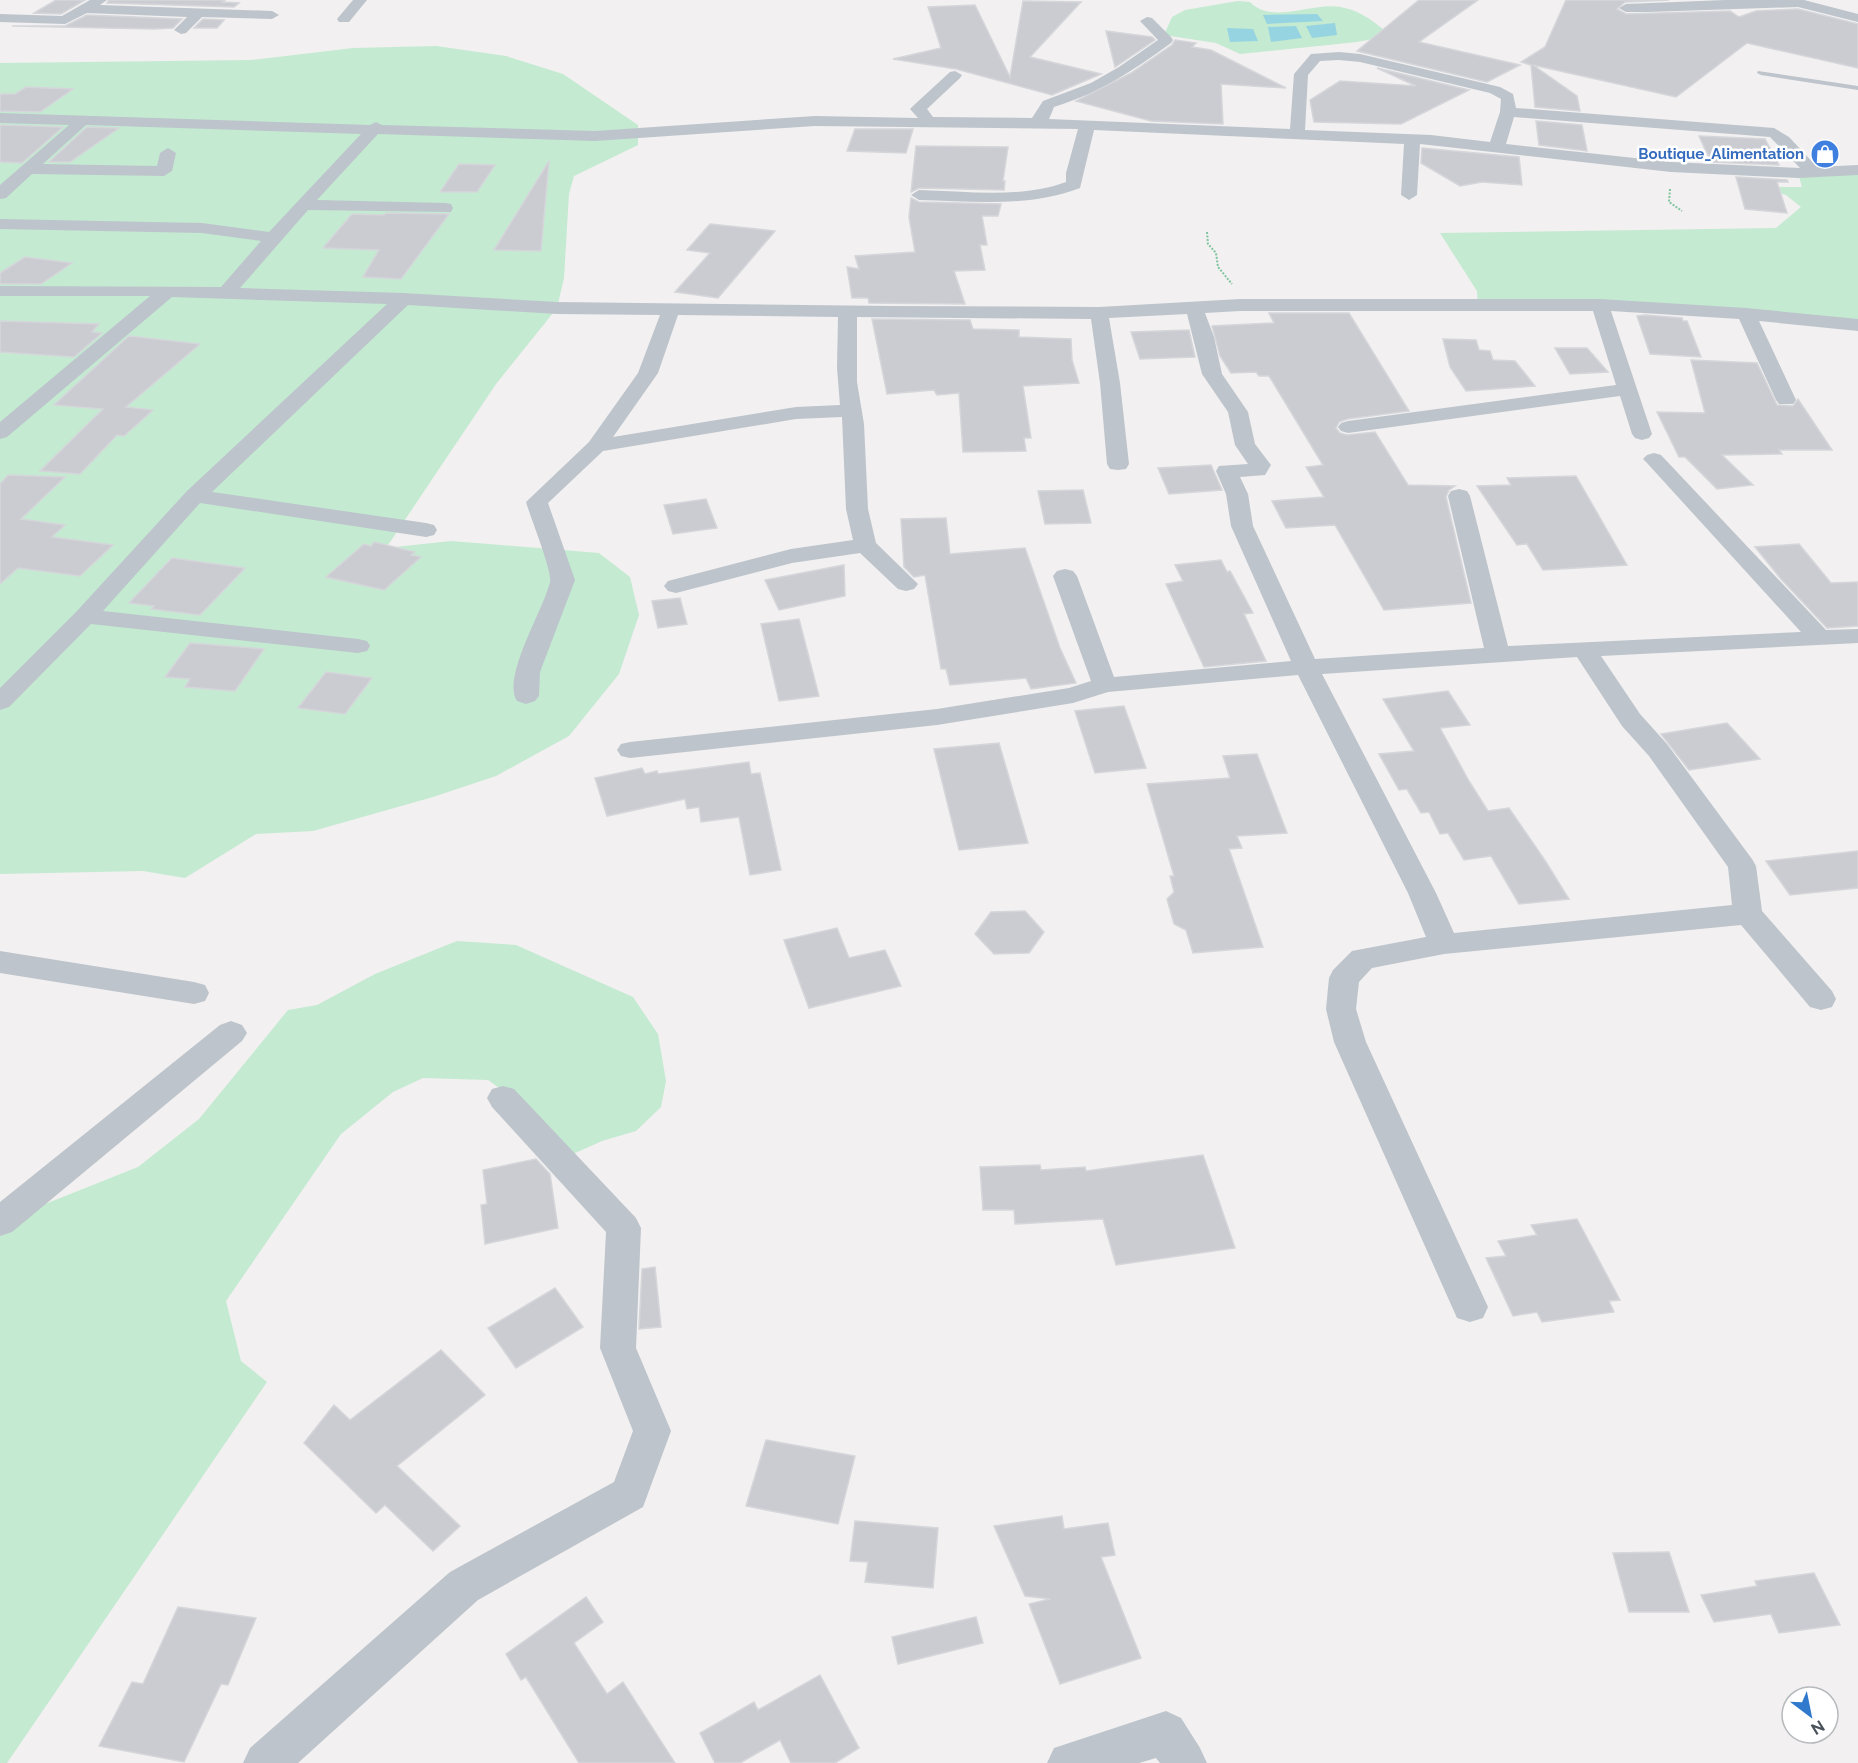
<svg xmlns="http://www.w3.org/2000/svg" width="1858" height="1763" font-family="Raleway,sans-serif">
<style>
.green{fill:#c4ead2}
.water{fill:#97d4e1}
.building{fill:#cbccd2;stroke:#d5d6da;stroke-width:1.5}
.lines{fill:none;stroke-linecap:round;stroke-linejoin:round}
.path{stroke:#80c4a0;stroke-width:2;stroke-dasharray:2 1.5;stroke-linecap:butt}
.lane{fill:#bdc4cb;fill-rule:evenodd}
.street{fill:#bdc4cb;fill-rule:evenodd}
.labels{text-anchor:middle;stroke-width:5;stroke-linejoin:round;paint-order:stroke}
.far-shop-label{font-size:15px;font-weight:bold;fill:#366cbe;stroke:#fff;text-anchor:end}
</style>
<rect width="100%" height="100%" fill="#f2f0f0"/>
<g class="green">
<path d="M1238 1 1250 2C1272 25 1312 2 1340 7 1356 9 1373 20 1385 31L1373 39 1357 42 1240 54 1216 43 1164 35 1172 17 1185 10Z"/>
<polygon points="436,46 506,56 563,74 638,125 638,145 574,176 569,194 564,278 557,308 496,384 386,548 451,541 599,553 630,577 639,615 619,674 569,736 496,776 433,797 313,831 256,834 185,878 143,871 0,874 0,63 251,60 353,48"/>
<polygon points="1858,170 1858,325 1746,314 1478,304 1477,291 1440,233 1776,228 1801,207 1786,195 1760,187 1802,187 1798,173"/>
<polygon points="457,941 516,945 633,997 658,1034 666,1081 661,1107 636,1131 602,1141 573,1154 509,1095 488,1080 423,1078 393,1092 341,1134 226,1301 241,1361 267,1382 7,1763 0,1763 0,1222 138,1167 199,1119 288,1010 317,1005 375,974"/>
</g>
<g class="water">
<polygon points="1317,14 1323,21 1267,24 1263,15"/>
<polygon points="1335,23 1337,35 1312,38 1306,26"/>
<polygon points="1296,26 1302,38 1271,42 1268,27"/>
<polygon points="1227,28 1253,29 1258,41 1230,42"/>
</g>
<g class="building">
<polygon points="56,0 85,0 61,14 34,13"/>
<polygon points="109,0 225,0 222,2 239,3 234,7 107,3"/>
<polygon points="1419,0 1478,0 1419,42 1520,65 1487,82 1357,51"/>
<polygon points="1566,0 1669,0 1625,2 1617,9 1626,14 1730,11 1739,17 1756,11 1798,9 1858,24 1858,68 1747,43 1676,97 1533,65 1577,96 1580,111 1535,107 1531,65 1521,62 1545,47"/>
<polygon points="1023,1 1081,2 1030,57 1101,74 1052,95 956,69 893,59 941,48 928,7 975,5 1010,77"/>
<polygon points="87,15 182,19 173,28 154,29 12,26 65,26"/>
<polygon points="203,19 224,20 217,28 194,28"/>
<polygon points="1106,31 1152,37 1155,40 1115,67"/>
<polygon points="1175,40 1196,43 1192,47 1211,50 1286,88 1221,84 1223,124 1151,121 1076,101 1131,73 1172,45"/>
<polygon points="1377,68 1469,90 1401,124 1314,122 1310,100 1340,81 1416,86"/>
<polygon points="26,87 73,89 40,112 0,111 0,94 15,94"/>
<polygon points="1536,121 1582,125 1587,151 1539,145"/>
<polygon points="0,125 63,127 22,163 0,162"/>
<polygon points="87,127 119,128 70,162 49,162"/>
<polygon points="855,129 913,129 906,153 847,151"/>
<polygon points="1699,136 1765,139 1779,165 1711,162"/>
<polygon points="916,146 1008,147 1003,181 1005,181 1004,190 919,188 911,192"/>
<polygon points="1422,148 1519,157 1522,185 1482,182 1460,186 1421,163"/>
<polygon points="549,161 541,251 494,250"/>
<polygon points="459,164 495,165 477,192 440,192"/>
<polygon points="1736,177 1787,180 1788,182 1777,182 1787,213 1745,209"/>
<polygon points="911,198 919,202 1001,204 998,216 982,216 987,245 980,245 985,270 954,271 965,304 869,303 868,298 852,298 847,267 859,269 855,256 915,252 909,217"/>
<polygon points="386,213 449,214 401,279 363,277 379,250 323,248 352,214 384,215"/>
<polygon points="710,224 775,231 718,298 675,292 710,253 687,250"/>
<polygon points="25,257 72,263 41,284 0,284 0,273"/>
<polygon points="1269,313 1349,313 1409,411 1347,419 1339,422 1336,428 1340,433 1347,435 1375,432 1408,485 1455,486 1449,490 1446,497 1471,603 1384,610 1335,525 1286,528 1272,501 1324,497 1306,467 1323,465 1269,376 1259,376 1256,372 1231,373 1220,356 1212,326 1274,323"/>
<polygon points="1645,315 1682,318 1683,321 1687,321 1701,357 1650,354 1637,316"/>
<polygon points="872,319 970,320 973,329 1019,330 1019,337 1071,339 1072,360 1079,383 1023,386 1031,438 1024,438 1026,451 963,452 959,393 937,395 934,390 887,394"/>
<polygon points="0,321 99,324 92,332 102,333 74,357 0,352"/>
<polygon points="1189,330 1195,357 1140,359 1131,332"/>
<polygon points="129,336 200,344 126,407 153,410 124,436 117,435 80,474 40,471 103,409 54,405"/>
<polygon points="1443,339 1476,340 1479,350 1490,351 1493,360 1515,361 1535,386 1466,391 1450,367"/>
<polygon points="1555,348 1587,348 1608,372 1570,374"/>
<polygon points="1691,360 1757,363 1777,405 1793,406 1798,399 1832,450 1779,450 1782,454 1722,455 1753,485 1717,489 1685,457 1679,457 1657,412 1705,413"/>
<polygon points="1211,465 1222,490 1169,494 1158,468"/>
<polygon points="8,475 65,477 21,519 65,525 52,537 113,545 80,576 18,568 0,584 0,484"/>
<polygon points="1576,476 1627,565 1543,570 1527,544 1517,545 1477,486 1511,485 1507,478"/>
<polygon points="1083,490 1091,523 1045,524 1038,491"/>
<polygon points="706,499 717,528 673,534 664,505"/>
<polygon points="946,518 950,554 1025,548 1060,648 1076,683 1031,689 1026,678 950,685 946,669 941,669 925,575 914,577 904,567 901,519"/>
<polygon points="374,542 415,552 411,555 421,557 384,590 326,577 364,544 371,546"/>
<polygon points="1799,544 1831,583 1858,582 1858,626 1827,628 1781,579 1755,547"/>
<polygon points="172,558 245,568 200,615 151,609 154,606 129,603"/>
<polygon points="1221,560 1227,572 1230,571 1253,613 1244,614 1266,661 1204,667 1166,584 1183,581 1175,565"/>
<polygon points="844,565 845,596 779,610 765,580"/>
<polygon points="680,598 687,624 658,628 652,601"/>
<polygon points="799,619 819,696 779,701 761,624"/>
<polygon points="190,643 264,649 235,691 185,687 190,679 165,677"/>
<polygon points="326,672 372,678 345,714 298,708"/>
<polygon points="1448,691 1470,725 1440,728 1469,781 1488,811 1509,808 1546,862 1569,899 1519,904 1491,856 1464,860 1448,833 1440,834 1429,812 1421,813 1407,789 1399,790 1379,754 1414,751 1383,699"/>
<polygon points="1124,706 1146,768 1095,773 1075,711"/>
<polygon points="1727,723 1760,759 1689,770 1661,734"/>
<polygon points="999,743 1028,843 959,850 934,749"/>
<polygon points="1257,754 1287,833 1237,836 1242,848 1229,849 1263,947 1193,953 1186,930 1174,924 1167,899 1174,892 1170,876 1174,876 1147,784 1230,778 1223,756"/>
<polygon points="749,762 751,774 760,773 781,870 750,875 739,817 701,822 699,807 687,809 685,799 607,816 595,778 642,768 645,774 657,771 658,774"/>
<polygon points="1858,851 1858,888 1790,895 1766,861"/>
<polygon points="1025,911 1044,932 1029,953 994,954 975,934 991,912"/>
<polygon points="837,928 849,958 885,950 901,986 809,1008 784,940"/>
<polygon points="1203,1155 1235,1248 1116,1265 1103,1219 1015,1224 1014,1210 983,1210 980,1167 1040,1165 1041,1170 1085,1167 1086,1171"/>
<polygon points="536,1159 550,1174 558,1228 485,1244 481,1205 487,1204 483,1170"/>
<polygon points="1577,1219 1620,1300 1609,1301 1614,1312 1542,1322 1537,1312 1513,1316 1486,1258 1506,1256 1498,1241 1537,1235 1531,1225"/>
<polygon points="655,1267 661,1327 639,1329 642,1269"/>
<polygon points="555,1288 583,1327 516,1368 488,1328"/>
<polygon points="441,1350 485,1395 397,1466 460,1526 433,1551 385,1505 376,1513 304,1443 334,1405 350,1420"/>
<polygon points="766,1440 855,1456 838,1524 746,1506"/>
<polygon points="1062,1516 1064,1529 1108,1523 1115,1555 1101,1557 1141,1658 1060,1684 1029,1604 1050,1599 1025,1596 994,1526"/>
<polygon points="855,1521 938,1528 933,1588 865,1582 868,1562 850,1561"/>
<polygon points="1669,1552 1689,1612 1629,1612 1613,1553"/>
<polygon points="1814,1573 1840,1625 1779,1633 1771,1614 1714,1622 1701,1595 1757,1586 1755,1581"/>
<polygon points="586,1597 603,1622 574,1643 607,1694 623,1682 675,1763 579,1763 526,1677 521,1680 506,1654"/>
<polygon points="178,1607 256,1618 228,1685 221,1684 184,1762 99,1746 132,1682 143,1684"/>
<polygon points="976,1617 983,1643 898,1664 892,1637"/>
<polygon points="820,1675 859,1748 835,1763 791,1763 780,1740 740,1763 715,1763 700,1733 754,1702 758,1710"/>
</g>
<g class="lines">
<g class="path">
<polyline points="1670,189 1669,202 1682,211"/>
<polyline points="1207,232 1208,244 1216,253 1218,267 1232,284"/>
</g>
<polygon class="lane" points="1758,71 1858,86 1858,90 1761,75 1757,73"/>
<g class="street">
<polygon points="90,0 107,0 100,5 272,11 279,15 272,19 202,17 186,33 181,34 174,30 187,17 87,13 65,24 0,22 0,14 62,16"/>
<polygon points="353,0 367,0 349,22 339,22 337,19"/>
<polygon points="1725,0 1804,0 1858,14 1858,22 1798,7 1647,12 1626,12 1619,8 1626,4"/>
<path d="M1147 17 1152 18 1171 37 1173 40 1171 43C1134 70 1099 93 1054 107L1049 119 1290 129 1294 74 1311 54 1339 52 1360 54 1500 87 1513 94 1516 108 1774 128 1789 137 1817 167 1858 165V175L1798 178 1671 172 1420 144 1417 195 1409 200 1401 195 1404 144 1094 130 1080 188C1028 208 973 201 919 200L911 195 919 190C967 191 1020 199 1066 182V173L1078 129 815 126 595 141 378 134 317 200 445 203 451 204 453 208 451 212 308 210 240 288 403 293 557 302 891 306 1099 307 1240 299H1600L1746 308 1858 319V331L1759 321 1796 400 1793 404H1779L1776 400 1739 319 1611 311 1652 434 1649 438 1642 440 1635 438 1632 434 1620 396 1348 433 1341 431 1338 427 1341 423 1348 421 1616 385 1593 311H1240L1205 313 1214 337 1222 374 1248 412 1255 444 1271 465 1265 475 1240 477 1248 494 1253 526 1315 659 1484 648 1448 496 1451 491 1459 489 1467 491 1470 496 1508 646 1801 632 1647 463 1643 459 1647 455 1654 453 1661 455 1826 630 1858 629V643L1601 656 1640 714 1667 744 1752 859 1756 866 1762 911 1832 991 1836 999 1832 1007 1821 1010 1810 1007 1741 925 1444 954 1372 968 1359 982 1356 1009 1366 1042 1488 1307 1483 1318 1470 1322 1457 1318 1334 1042 1326 1009 1329 978 1333 970 1352 951 1426 937 1408 893 1298 675 1108 692 1073 703 937 725 630 758 621 756 617 750 621 744 630 742 937 709 1069 688 1091 681 1053 576 1057 571 1065 569 1073 571 1077 576 1114 677 1291 661 1231 526 1226 494 1216 471 1219 466 1248 464 1235 445 1228 412 1202 374 1187 314 1109 318 1120 383 1129 464 1126 469 1118 470 1110 469 1107 464 1100 383 1091 319 857 317V382L864 424 868 509 876 543 918 584 914 589 906 591 898 589 860 553 792 563 676 593 668 591 664 586 668 581 791 549 853 540 846 509 842 417 796 419 603 451 548 503 575 580 540 672 539 696 535 701 526 704 517 701C501 678 544 609 550 582 553 573 530 516 526 502L589 442 638 373 660 315 557 314 408 305 212 492 426 523 434 525 437 530 434 535 426 537 200 503 103 611 358 639 367 641 370 646 367 651 358 653 91 624 9 707 0 710V688L77 611 187 491 387 304 172 297 7 437 0 439V422L150 296H0V286L221 287 261 241 202 233 0 229V219L202 223 269 232 361 134 86 125 43 164 157 166 160 153 168 148 176 153 172 171 164 176 32 174 6 198 0 199V185L69 125 0 123V113L370 125 376 122 382 125 595 131 815 116 918 118 910 109 913 106 950 72 955 71 962 75 960 78 927 109 933 117 1032 118 1043 101 1091 83 1119 67 1158 40 1140 21ZM1339 60 1360 62 1490 93 1501 99 1500 112 1490 142 1431 135 1305 130 1308 75 1320 61ZM1514 117 1770 137 1800 168 1671 162 1506 144ZM678 315 838 317 837 368 840 405 796 407 613 437 658 373ZM1577 657 1622 726 1649 756 1728 867 1732 905 1454 933 1436 893 1322 674Z"/>
<polygon points="0,951 194,982 205,985 209,993 205,1001 194,1004 0,973"/>
<polygon points="231,1021 242,1025 247,1033 242,1041 12,1232 0,1236 0,1202 220,1025"/>
<polygon points="503,1086 514,1089 636,1218 641,1228 636,1348 671,1431 643,1507 478,1600 298,1763 243,1763 250,1748 450,1572 614,1482 633,1431 600,1348 606,1232 492,1107 487,1098 492,1089"/>
<polygon points="1166,1711 1181,1718 1200,1748 1207,1763 1160,1763 1156,1758 1139,1763 1047,1763 1054,1748"/>
</g>
</g>
<defs>
<g id="shop-disc" transform="scale(1.5)"><circle r="9.5" fill="#3f7fe0" stroke="#fff"/><path d="M-5-2.5h2.3a2.7 3.5 0 0 1 5.4 0H5L5.5 6h-11ZM-1.5-2.5h3a1.5 2.3 0 0 0-3 0Z" fill="#fff"/></g>
</defs>
<g fill-rule="evenodd">
<use href="#shop-disc" x="1825" y="154"/>
</g>
<g class="labels">
<g class="far-shop-label">
<text x="1804" y="159">Boutique_Alimentation</text>
</g>
</g>
<g transform="translate(1810 1715) rotate(148)"><circle r="28" fill="#ffffff" stroke="#b7babd" stroke-width="1.5"/>
<path d="M0-4.5L10 22L0 15L-10 22Z" fill="#3079cc"/>
<text y="-9" font-size="16" font-weight="bold" text-anchor="middle" fill="#4a535b">N</text>
</g>
</svg>
